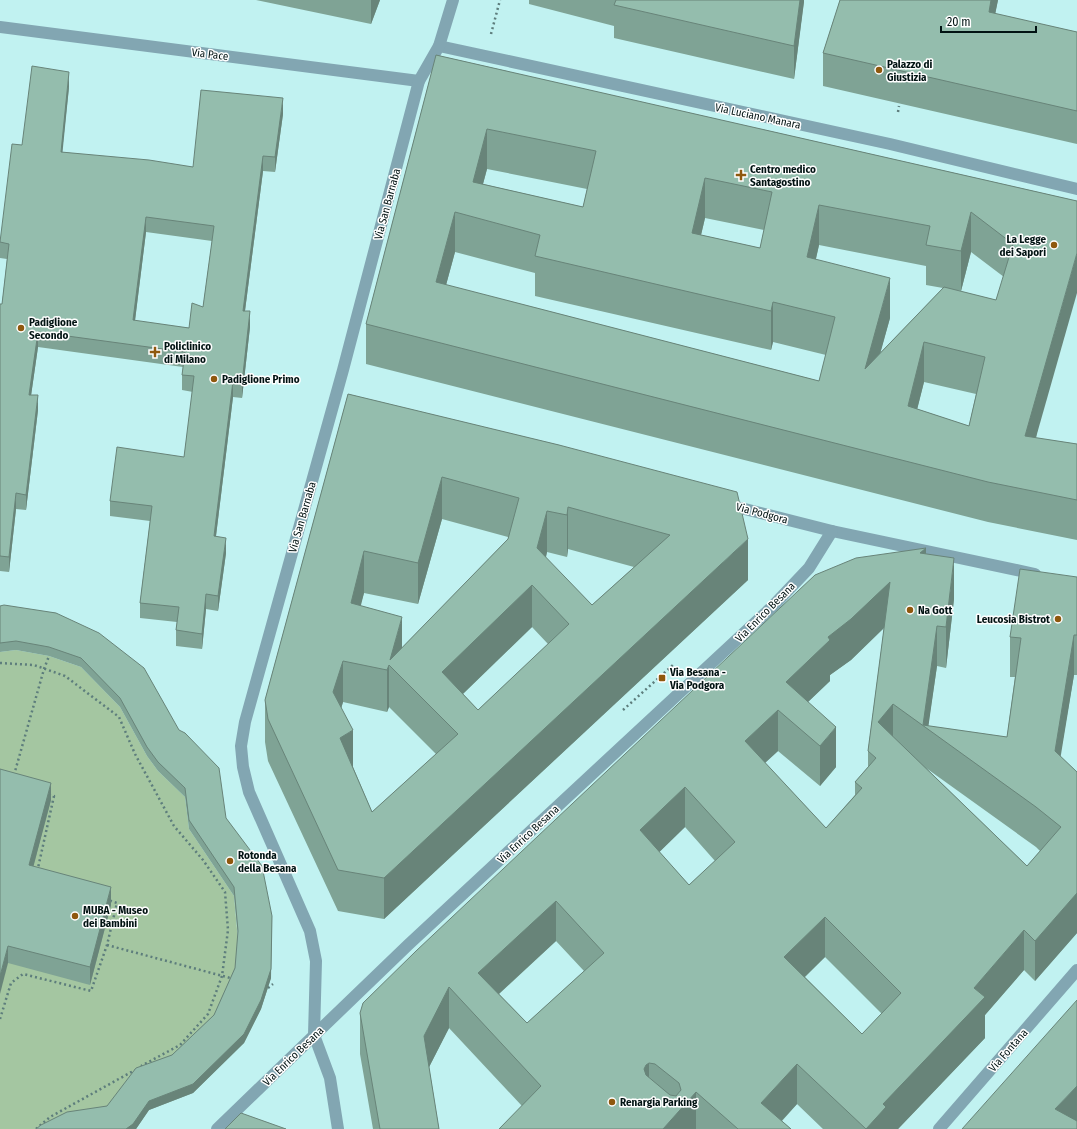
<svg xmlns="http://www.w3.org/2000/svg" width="1077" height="1129" font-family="'Fira Sans Condensed',sans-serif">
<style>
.green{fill:#a4c6a1}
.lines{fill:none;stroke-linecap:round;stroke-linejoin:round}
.path{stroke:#5d7d7c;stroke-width:2.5;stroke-dasharray:2 3;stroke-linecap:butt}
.street{stroke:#82a6b2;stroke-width:12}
.wall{fill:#7fa395;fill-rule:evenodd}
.shaded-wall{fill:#688479}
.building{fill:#94bdad;stroke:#688479;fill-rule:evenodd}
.poi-dot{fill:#8f580e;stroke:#fff;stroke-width:1.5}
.labels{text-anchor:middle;stroke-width:3;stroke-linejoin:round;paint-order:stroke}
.street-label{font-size:11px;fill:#021313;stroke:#fff}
.poi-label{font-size:11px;font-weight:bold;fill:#021313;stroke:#fff;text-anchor:start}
</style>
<rect width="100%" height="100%" fill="#c1f2f1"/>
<polygon class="green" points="16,650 49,656 81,667 120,707 147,756 158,771 185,797 189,829 234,896 238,940 235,976 214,1024 107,1115 51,1129 0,1129 0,652"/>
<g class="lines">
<g class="path">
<polyline points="491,34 500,0"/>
<polyline points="898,112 899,106"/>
<polyline points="0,663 34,665 65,676 119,717 135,754 174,826 203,860 225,892 228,930 222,976 208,1014 180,1045 141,1066"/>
<polyline points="623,710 673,665"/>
<polyline points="14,775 44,669 49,656"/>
<polyline points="39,871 38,868 54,796 48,795"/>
<polyline points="107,945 234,979"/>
<polyline points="268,988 273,984"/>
<polyline points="0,1019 11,983 23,974 91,991 107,945 117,903 108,900"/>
<polyline points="36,1129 50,1117 135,1070"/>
</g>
<g class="street">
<polyline points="0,27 419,81"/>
<polyline points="439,46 890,144 1077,189"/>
<polyline points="725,504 832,531 1035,574"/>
<polyline points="217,1129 408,945 773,606 809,568 832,531"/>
<polyline points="338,1129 330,1078 314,1035 316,961 310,931 249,792 243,767 241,746 245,722 343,370 419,81 439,46 453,0"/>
<polyline points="939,1129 1077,970"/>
</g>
</g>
<g class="wall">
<polygon points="256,0 380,0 371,24"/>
<polygon points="529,0 804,0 794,79 614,38 614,26 529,4"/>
<polygon points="840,0 998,0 995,14 1077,32 1077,144 823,86 823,53"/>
<path d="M436 55 1077 201 1036 438 1077 444V540L988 522 366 364V324ZM487 169 587 189 583 207 483 184ZM705 218 764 230 760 248 701 235ZM819 245 926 266V285L943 288 880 353 890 318 816 259ZM455 252 535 273V296L771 350 773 342 826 355 819 381 446 285ZM971 252 1004 277 996 300 954 290 961 291ZM924 382 976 394 969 426 917 409Z"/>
<path d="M69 87 62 152 193 167 283 114 275 172 263 171 245 311 250 327 242 398 233 397 216 536 226 553 218 611 206 609 202 649 176 646V630L177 622 140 618V603L150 521 110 516V501L184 457 193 392 182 390V375L183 367 38 347 31 395 38 410 26 510 16 509 9 572 0 571V304H2L7 259 0 258V242L22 145ZM146 232 212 241 203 307 189 328 135 321Z"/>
<path d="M348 394 559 445 748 580 384 919 338 911 268 761 265 742V700ZM442 519 508 537V539L402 648 360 606 364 593 418 604ZM568 549 634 567 592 605 546 558 547 552 567 557ZM532 627 548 644 478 710 463 694ZM343 702 387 712 389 707 436 754 372 812 353 767 341 709Z"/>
<path d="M926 554 954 599 946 668 937 666 928 726 1007 737 1015 677H1010V637L1077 577V675H1074L1060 756 1077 772V933L1035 981 1024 970 985 1015V1038L898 1129H823L797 1104 782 1121 791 1129H499L522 1106 449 1028 429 1067 439 1129H373L360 1054V1013ZM884 628 868 751V767L855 782V795L826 828 765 763 778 751 820 786 836 767 808 702 830 681V675L851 660ZM926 768 1036 847 1040 851 1027 866ZM685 827 715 861 689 885 659 852ZM556 941 584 971 527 1023 499 994ZM825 957 882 1014 862 1034 805 977Z"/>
<polygon points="0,606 56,613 226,818 271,978 261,1009 244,1043 193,1093 149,1110 136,1129 36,1129 107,1106 172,1055 214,1015 235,968 238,936 234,896 189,829 185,797 158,771 147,756 120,707 81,667 49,656 16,650 0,652"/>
<polygon points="0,769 51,800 33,867 111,905 90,985 8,963"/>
</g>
<g class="shaded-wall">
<polygon points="371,0 380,0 371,24"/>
<polygon points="800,0 804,0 804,2 794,79 794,46"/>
<polygon points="991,0 998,0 989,45 989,12"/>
<polygon points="69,72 69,87 61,167 61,152"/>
<polygon points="283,98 283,114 275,172 275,157"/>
<polygon points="487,129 487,169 474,217 473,182"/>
<polygon points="263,156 263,171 243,326 243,311"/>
<polygon points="705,178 705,218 692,273 692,233"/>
<polygon points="819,205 819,245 807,297 807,257"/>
<polygon points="455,212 455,252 436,322 436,282"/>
<polygon points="971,212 971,252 961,291 961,251"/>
<polygon points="146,217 146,232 133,336 133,320"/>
<polygon points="1077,253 1077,293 1025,476 1025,436"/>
<polygon points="890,278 890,318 865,409 865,369"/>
<polygon points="773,302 773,342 771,350 771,311"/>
<polygon points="250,311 250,327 242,398 242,383"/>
<polygon points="38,332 38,347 29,410 29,395"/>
<polygon points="924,342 924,382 908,446 908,406"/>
<polygon points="233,381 233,397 214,552 214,536"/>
<polygon points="38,395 38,410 26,510 26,495"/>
<polygon points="442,477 442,519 418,604 418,563"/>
<polygon points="16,493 16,509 9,572 9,557"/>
<polygon points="568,507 568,549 567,557 567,515"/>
<polygon points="547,511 547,552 537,590 537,548"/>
<polygon points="226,538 226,553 218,611 218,596"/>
<polygon points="748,539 748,580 384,919 384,878"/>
<polygon points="926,548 926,588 920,553"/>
<polygon points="364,551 364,593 351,645 351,603"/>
<polygon points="954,558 954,599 946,668 946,627"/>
<polygon points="890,582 890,622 851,660 830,675 830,681 789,720 786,682 828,637"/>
<polygon points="532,585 532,627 442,714 442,672"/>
<polygon points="206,594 206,609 202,649 202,634"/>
<polygon points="402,617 402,659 390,660"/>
<polygon points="937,626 937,666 928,729 923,725"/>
<polygon points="1074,635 1074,675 1055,791 1055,751"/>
<polygon points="343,661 343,702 333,734 333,692"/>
<polygon points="389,665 389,707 387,712 387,670"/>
<polygon points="893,704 893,744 878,722"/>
<polygon points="778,710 778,751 745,781 745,741"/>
<polygon points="836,727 836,767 820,786 820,746"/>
<polygon points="353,730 353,772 340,738"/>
<polygon points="51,783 51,800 29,883 29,865"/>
<polygon points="685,787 685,827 640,871 640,830"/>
<polygon points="111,887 111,905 90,985 90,967"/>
<polygon points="1077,893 1077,933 1035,981 1035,941"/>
<polygon points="556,901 556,941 478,1013 478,973"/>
<polygon points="272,916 271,978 261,1009 244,1043 193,1093 149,1110 136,1129 126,1129 149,1101 193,1084"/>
<polygon points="825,917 825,957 784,997 784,957"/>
<polygon points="1024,930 1024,970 985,1015 985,1038 898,1129 866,1129 883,1104 974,988"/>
<polygon points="8,946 8,963 0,994 0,976"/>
<polygon points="449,987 449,1028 424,1077 424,1036"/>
<polygon points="649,1063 649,1103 644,1069 646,1065"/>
<polygon points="797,1064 797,1104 774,1129 761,1103"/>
<polygon points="1077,1086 1077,1129 1055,1109"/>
<polygon points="696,1092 696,1129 663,1129"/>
</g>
<g class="building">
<polygon points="616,0 800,0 794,46 614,5"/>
<polygon points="840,0 991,0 989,12 1077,32 1077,111 823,53"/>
<path d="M436 55 1077 201V253L1025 436 1077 444V500L988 482 366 324ZM487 129 596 151 583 207 473 182ZM705 178 772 192 760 248 692 233ZM819 205 930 226 926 245 961 251 971 212 1013 244 996 300 944 287 865 369 890 278 807 257ZM455 212 540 235 535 256 771 311 773 302 835 317 819 381 436 282ZM924 342 985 357 969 426 908 406Z"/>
<path d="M32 66 69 72 61 152 149 160 193 167 201 90 283 98 275 157 263 156 243 311H250L242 383 233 381 214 536 226 538 218 596 206 594 202 634 176 630 179 607 140 603 152 506 110 501 117 447 184 457 194 376 182 375 185 352 38 332 29 395H38L26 495 16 493 9 557 0 556V304H2L9 244 0 242 12 144 22 145ZM146 217 214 226 203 307 192 303 189 328 133 320Z"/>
<path d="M348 394 559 445 737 492 748 539 384 878 338 870 268 719 265 700ZM442 477 519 498 508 539 390 660 402 617 351 603 364 551 418 563ZM568 507 670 535 592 605 537 548 547 511 567 515ZM532 585 569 624 478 710 442 672ZM343 661 387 670 389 665 458 734 372 812 340 738 353 730 333 692Z"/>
<path d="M926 548 920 553 954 558 946 627 937 626 923 725 1007 737 1021 638 1010 637 1020 569 1077 577V635H1074L1055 751 1077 772V893L1035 941 1024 930 974 988 985 997 883 1104 886 1107 866 1129 797 1064 761 1103 791 1129H738L696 1092 663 1129H499L541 1086 449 987 424 1036 439 1129H380L360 1013 363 1003 416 951 815 575 856 558ZM890 582 868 751 876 758 855 782 862 788 826 828 745 741 778 710 820 746 836 727 786 682 830 640 828 637 851 619ZM893 704 1036 807 1061 827 1027 866 878 722ZM685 787 735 842 689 885 640 830ZM556 901 604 953 527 1023 478 973ZM825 917 901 993 862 1034 784 957ZM649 1063 655 1064 679 1083 681 1090 676 1096 670 1095 646 1075 644 1069 646 1065Z"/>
<polygon points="4,605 56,613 99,633 144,668 179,730 185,733 219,768 226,818 262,866 272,916 271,969 261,1000 244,1034 193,1084 149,1101 133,1124 126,1129 36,1129 41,1125 67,1112 107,1106 136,1068 172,1055 214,1015 235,968 238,931 234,887 189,820 185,788 158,762 147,747 120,698 81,658 49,647 16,641 0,643 0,606"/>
<polygon points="0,769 51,783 29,865 111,887 90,967 8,946 0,976"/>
<polygon points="1077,1000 1077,1086 1055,1109 1077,1121 1077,1129 962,1129"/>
<polygon points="241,1113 286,1129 225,1129"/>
</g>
<g class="poi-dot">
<circle cx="879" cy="70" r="4"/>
<path d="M739 169h4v4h4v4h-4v4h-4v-4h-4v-4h4z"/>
<circle cx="1054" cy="245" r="4"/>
<circle cx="21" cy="328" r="4"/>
<path d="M153 346h4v4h4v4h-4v4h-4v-4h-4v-4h4z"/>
<circle cx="214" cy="379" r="4"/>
<circle cx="910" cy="610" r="4"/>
<circle cx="1058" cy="619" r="4"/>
<rect x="658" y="674" width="8" height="8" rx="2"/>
<circle cx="230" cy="861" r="4"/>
<circle cx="75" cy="916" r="4"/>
<circle cx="612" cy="1102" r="4"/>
</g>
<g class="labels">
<g class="street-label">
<text transform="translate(210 54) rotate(7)" y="4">Via Pace</text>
<text transform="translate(758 116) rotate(12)" y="4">Via Luciano Manara</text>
<text transform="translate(387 204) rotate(-75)" y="4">Via San Barnaba</text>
<text transform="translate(762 513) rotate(15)" y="4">Via Podgora</text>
<text transform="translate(302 517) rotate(-74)" y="4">Via San Barnaba</text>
<text transform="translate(765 612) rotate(-45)" y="4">Via Enrico Besana</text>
<text transform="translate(528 834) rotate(-43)" y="4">Via Enrico Besana</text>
<text transform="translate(1008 1050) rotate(-49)" y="4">Via Fontana</text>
<text transform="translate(293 1056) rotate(-44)" y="4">Via Enrico Besana</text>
</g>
<g class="poi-label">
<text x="887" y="68">Palazzo di<tspan x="887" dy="13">Giustizia</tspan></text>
<text x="750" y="173">Centro medico<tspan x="750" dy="13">Santagostino</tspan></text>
<text x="1046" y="243" text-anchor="end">La Legge<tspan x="1046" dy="13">dei Sapori</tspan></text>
<text x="29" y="326">Padiglione<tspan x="29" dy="13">Secondo</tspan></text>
<text x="164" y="350">Policlinico<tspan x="164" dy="13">di Milano</tspan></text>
<text x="222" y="383">Padiglione Primo</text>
<text x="918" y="614">Na Gott</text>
<text x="1050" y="623" text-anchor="end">Leucosia Bistrot</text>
<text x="670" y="676">Via Besana -<tspan x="670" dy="13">Via Podgora</tspan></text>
<text x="238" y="859">Rotonda<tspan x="238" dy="13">della Besana</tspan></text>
<text x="83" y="914">MUBA - Museo<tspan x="83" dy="13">dei Bambini</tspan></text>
<text x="620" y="1106">Renargia Parking</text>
</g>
</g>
<path d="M941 26v6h95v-6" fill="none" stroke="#021313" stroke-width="2"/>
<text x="947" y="26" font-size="12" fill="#021313" stroke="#ffffff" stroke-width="3" paint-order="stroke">20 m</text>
</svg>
